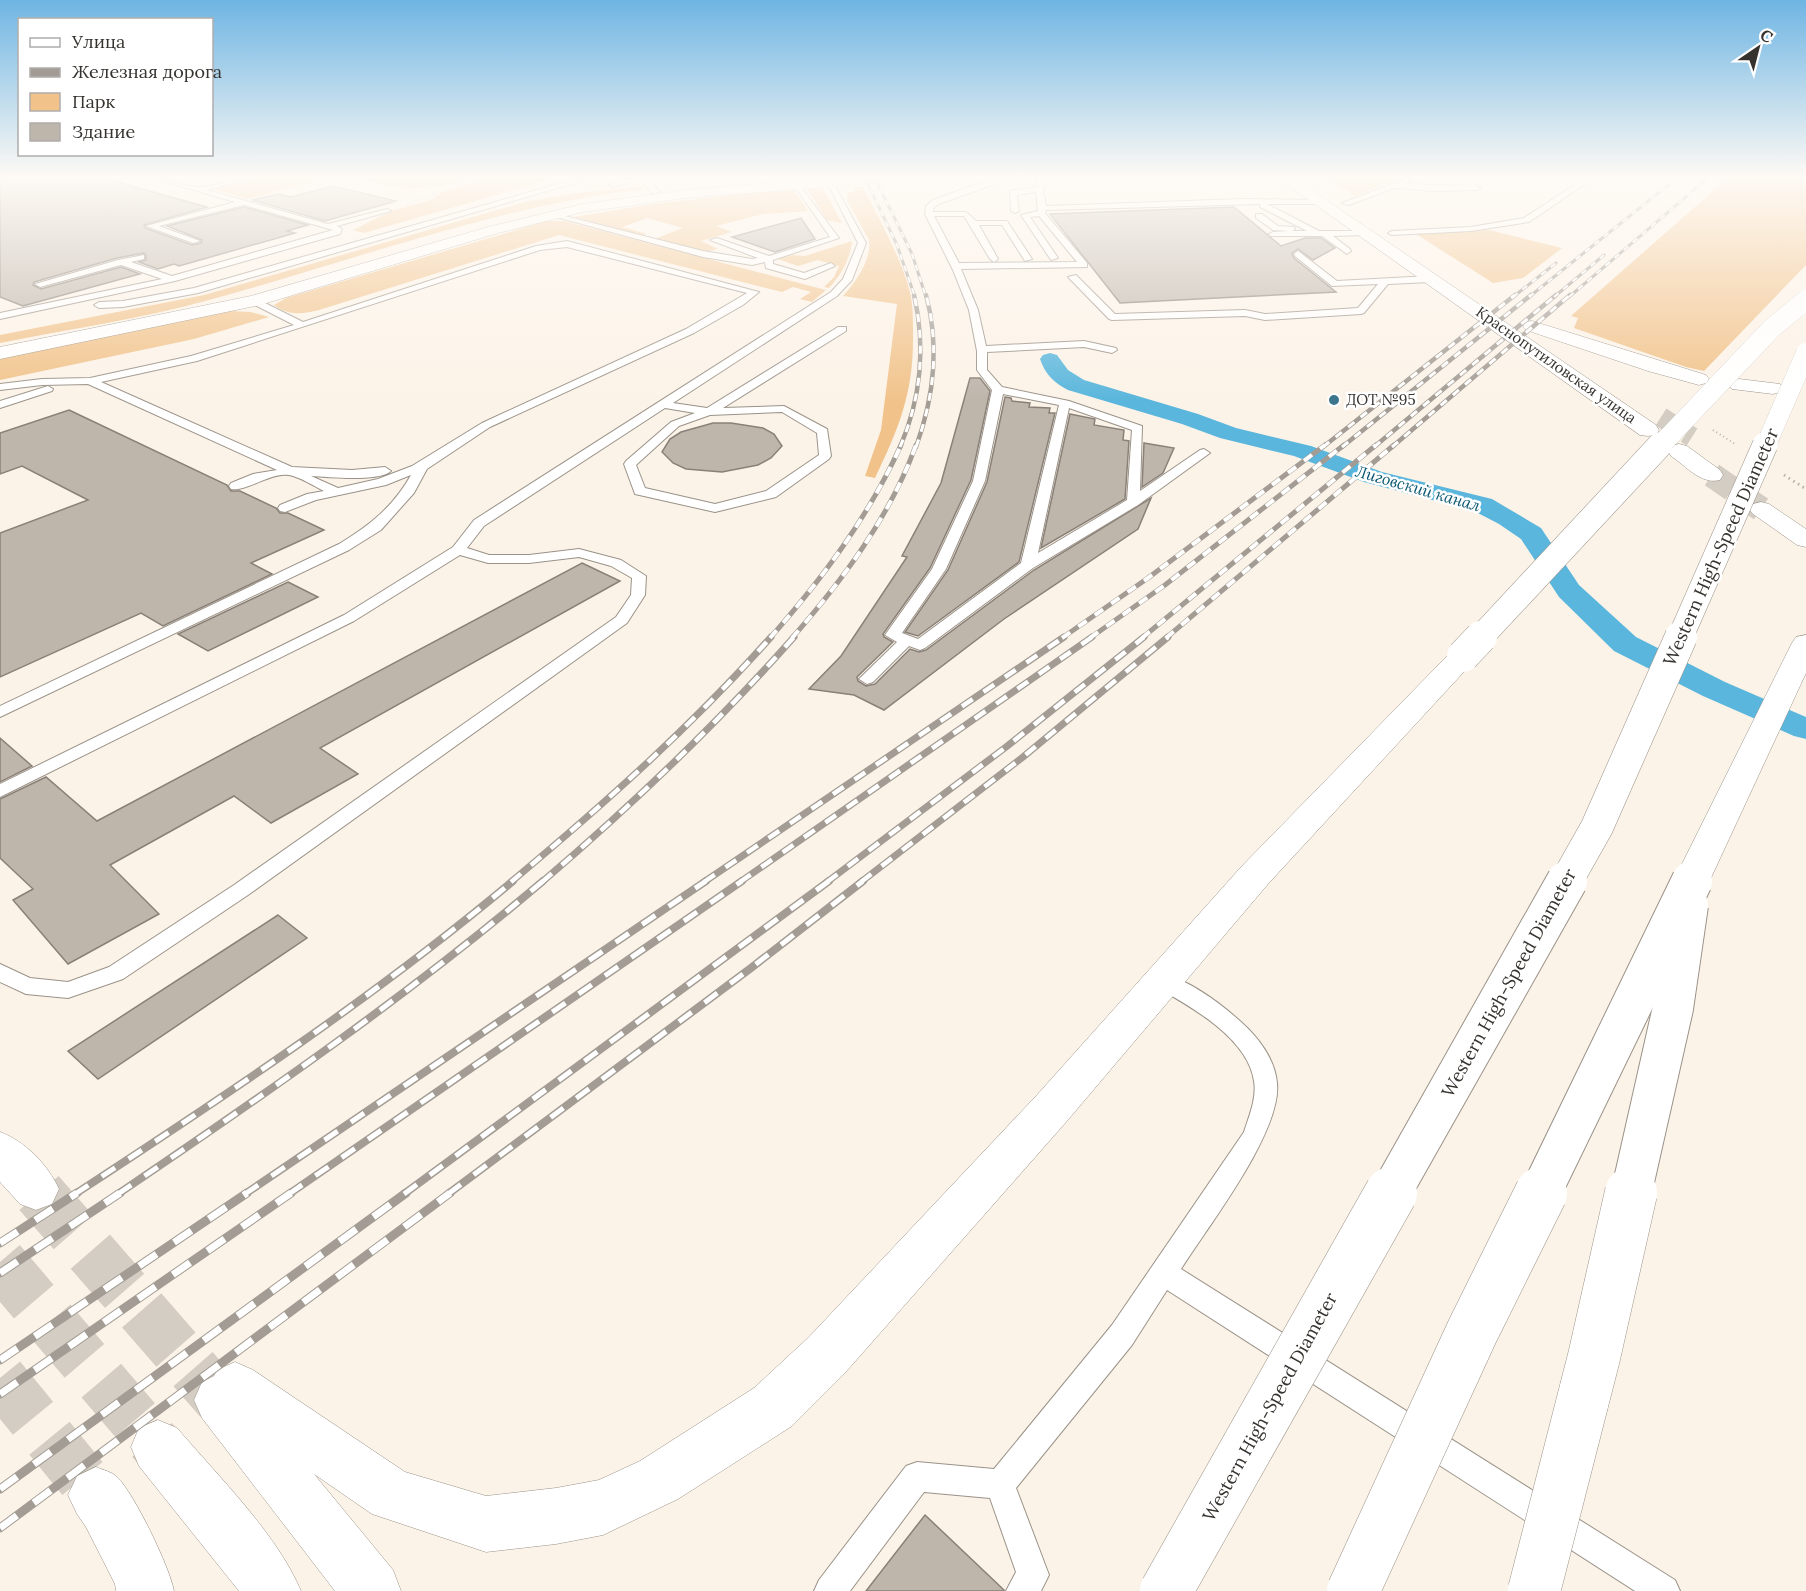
<svg xmlns="http://www.w3.org/2000/svg" width="1806" height="1591" font-family="Lora,serif">
<style>
.green{fill:#f1c38b}
.lines{fill:none;stroke-linecap:round;stroke-linejoin:round}
.canal{fill:#5ab6dc;fill-rule:evenodd}
.building{fill:#beb5ab;stroke:#898178;stroke-width:1.5}
.secondary-tunnel-far3{stroke:#d4cdc3;stroke-width:20;stroke-dasharray:20 10;stroke-linecap:butt}
.secondary-tunnel-far2{stroke:#d4cdc3;stroke-width:25;stroke-dasharray:25 13;stroke-linecap:butt}
.secondary-tunnel-far1{stroke:#d4cdc3;stroke-width:40;stroke-dasharray:40 20;stroke-linecap:butt}
.secondary-tunnel{stroke:#d4cdc3;stroke-width:52;stroke-dasharray:52 26;stroke-linecap:butt}
.lane-casing{stroke:#9a9288;stroke-width:2}
.secondary-casing{stroke:#9a9288;stroke-width:1}
.highway-casing{stroke:#9a9288;stroke-width:1}
.path-far2{stroke:#bab3ab;stroke-width:1.5;stroke-dasharray:1 2;stroke-linecap:butt}
.path-far1{stroke:#bab3ab;stroke-width:2;stroke-dasharray:1 3;stroke-linecap:butt}
.path{stroke:#bab3ab;stroke-width:3;stroke-dasharray:1.5 4;stroke-linecap:butt}
.lane{fill:#fff;fill-rule:evenodd}
.secondary{fill:#fff;fill-rule:evenodd}
.highway{fill:#fff;fill-rule:evenodd}
.rail-far5-casing{stroke:#a29c94;stroke-width:3}
.rail-far4-casing{stroke:#a29c94;stroke-width:4.5}
.rail-far3-casing{stroke:#a29c94;stroke-width:5}
.rail-far2-casing{stroke:#a29c94;stroke-width:7}
.rail-far1-casing{stroke:#a29c94;stroke-width:8}
.rail-casing{stroke:#a29c94;stroke-width:9}
.rail-far5{stroke:#fff;stroke-width:2;stroke-dasharray:6;stroke-linecap:butt}
.rail-far4{stroke:#fff;stroke-width:3;stroke-dasharray:8;stroke-linecap:butt}
.rail-far3{stroke:#fff;stroke-width:4;stroke-dasharray:10;stroke-linecap:butt}
.rail-far2{stroke:#fff;stroke-width:4.5;stroke-dasharray:13;stroke-linecap:butt}
.rail-far1{stroke:#fff;stroke-width:5;stroke-dasharray:16;stroke-linecap:butt}
.rail{stroke:#fff;stroke-width:7;stroke-dasharray:21;stroke-linecap:butt}
.secondary-bridge-far2-casing{stroke:#9a9288;stroke-width:20;stroke-linecap:butt}
.secondary-bridge-far1-casing{stroke:#9a9288;stroke-width:26;stroke-linecap:butt}
.secondary-bridge-casing{stroke:#9a9288;stroke-width:33;stroke-linecap:butt}
.primary-bridge-far1-casing{stroke:#9a9288;stroke-width:42;stroke-linecap:butt}
.primary-bridge-casing{stroke:#9a9288;stroke-width:53;stroke-linecap:butt}
.highway-bridge-far4-casing{stroke:#9a9288;stroke-width:20;stroke-linecap:butt}
.highway-bridge-far3-casing{stroke:#9a9288;stroke-width:26;stroke-linecap:butt}
.highway-bridge-far2-casing{stroke:#9a9288;stroke-width:33;stroke-linecap:butt}
.highway-bridge-far1-casing{stroke:#9a9288;stroke-width:42;stroke-linecap:butt}
.highway-bridge-casing{stroke:#9a9288;stroke-width:53;stroke-linecap:butt}
.secondary-bridge-far2{stroke:#fff;stroke-width:20}
.secondary-bridge-far1{stroke:#fff;stroke-width:25}
.secondary-bridge{stroke:#fff;stroke-width:32}
.primary-bridge-far1{stroke:#fff;stroke-width:40}
.primary-bridge{stroke:#fff;stroke-width:52}
.highway-bridge-far4{stroke:#fff;stroke-width:20}
.highway-bridge-far3{stroke:#fff;stroke-width:25}
.highway-bridge-far2{stroke:#fff;stroke-width:32}
.highway-bridge-far1{stroke:#fff;stroke-width:40}
.highway-bridge{stroke:#fff;stroke-width:52}
.poi-dot{fill:#3b758e;stroke:#fff;stroke-width:2}
.labels{text-anchor:middle;stroke-width:5;stroke-linejoin:round;paint-order:stroke}
.far-street-label{font-size:15px;fill:#36332f;stroke:#fff}
.far-poi-label{font-size:15px;fill:#36332f;stroke:#fff;text-anchor:start}
.far-water-label{font-size:16px;font-style:italic;fill:#085670;stroke:#fff}
.street-label{font-size:18px;fill:#36332f;stroke:#fff}
</style>
<rect width="100%" height="100%" fill="#fcf3e8"/>
<g class="green">
<polygon points="258,178 327,178 247,199 214,189"/>
<path d="M362 178H476C441 188 396 192 362 178Z"/>
<polygon points="488,178 555,178 364,233 353,230 391,211 431,200 444,191"/>
<polygon points="1327,178 1399,178 1355,196"/>
<polygon points="1728,178 1806,178 1806,265 1704,371 1686,367 1574,328 1578,318 1571,316"/>
<path d="M641 187 644 189C495 206 353 261 209 300 141 319 69 329 0 343V335L204 295 525 202 575 193Z"/>
<path d="M853 187H863C880 221 900 255 910 292 913 305 913 319 913 333 914 391 900 426 875 478L865 476 881 430 897 304 843 296C856 282 872 259 869 240L846 198H849L846 193 854 192Z"/>
<polygon points="823,188 842,223 827,220 807,189"/>
<polygon points="788,189 794,190 808,211 763,214 716,226 732,232 701,241 718,249 705,252 654,239 683,228 647,218 622,227 647,234 643,235 574,217 653,204"/>
<path d="M547 221H564L826 290 812 302 800 299 811 292 793 287 782 292 559 235 319 310C303 314 288 316 274 305L286 298Z"/>
<polygon points="1489,230 1562,248 1523,278 1493,283 1416,234"/>
<path d="M852 241C850 260 841 275 829 288L824 287 834 277 839 266 818 260 798 266 778 259 793 255 805 256Z"/>
<polygon points="230,311 251,312 269,317 194,339 0,380 0,358"/>
</g>
<g class="lines">
<path class="canal" d="M1050 353 1057 355 1068 370 1084 380 1198 414 1236 428 1311 446 1382 472 1492 499 1541 528 1579 585 1636 637 1725 682 1806 717V739L1794 736 1703 696 1614 651 1559 597 1521 539 1499 524 1474 511 1364 482 1294 456 1220 438 1182 424 1068 390C1054 383 1045 374 1040 359L1043 355Z"/>
</g>
<g class="building">
<polygon points="0,178 103,178 207,207 144,225 145,228 192,245 201,243 202,240 167,226 244,207 308,225 287,231 295,233 179,266 174,264 158,269 139,262 146,260 146,255 144,253 117,258 34,282 33,285 41,289 121,267 140,274 23,306 0,297"/>
<polygon points="333,186 396,201 325,221 252,200 279,194 291,197"/>
<polygon points="1234,207 1281,246 1305,238 1321,238 1335,248 1313,260 1298,249 1292,253 1294,258 1336,292 1120,303 1050,214"/>
<polygon points="801,218 815,239 775,252 732,237"/>
<polygon points="970,378 980,378 990,391 971,480 930,568 883,634 884,637 893,642 857,677 858,681 866,686 875,684 910,649 919,652 926,650 1034,570 1151,498 1138,529 1004,619 884,710 854,695 809,689 841,656 907,557 902,556 941,483"/>
<polygon points="1005,397 1011,398 1012,401 1030,403 1029,407 1050,408 1049,413 1055,413 1019,562 918,636 905,632 948,570 987,482"/>
<polygon points="69,410 227,485 231,491 240,491 276,508 280,513 288,513 324,530 251,563 272,574 163,626 141,613 0,677 0,533 88,500 22,466 0,474 0,433"/>
<polygon points="1070,414 1095,419 1094,425 1124,430 1123,440 1129,441 1125,499 1041,548"/>
<polygon points="713,423 731,423 763,428 774,434 782,446 771,458 758,465 722,472 686,469 673,463 662,452 670,439 681,432"/>
<polygon points="1144,443 1174,448 1163,473 1142,487"/>
<polygon points="582,563 620,581 320,748 358,774 271,823 234,796 110,865 159,914 68,964 13,900 33,889 0,858 0,799 46,777 97,821"/>
<polygon points="288,582 318,597 208,651 178,634"/>
<polygon points="0,738 32,766 0,782"/>
<polygon points="278,915 307,938 98,1079 68,1051"/>
<polygon points="925,1515 1004,1590 1004,1591 866,1591"/>
</g>
<g class="lines">
<polyline class="secondary-tunnel-far3" points="1661,417 1692,437"/>
<polyline class="secondary-tunnel-far2" points="1712,475 1761,509"/>
<polyline class="secondary-tunnel-far1" points="36,1189 41,1194"/>
<g class="secondary-tunnel">
<polyline points="39,1193 220,1400"/>
<polyline points="0,1262 158,1447"/>
<polyline points="0,1378 96,1495"/>
</g>
<g class="lane-casing">
<g id="lane">
<path d="M153 178C169 178 185 188 200 187 218 186 234 178 252 178L207 190 328 224 387 209 391 211 337 226 342 229 340 234 175 281 0 319V313L162 279 121 265 40 287 35 284 118 260 144 255V259L131 262 172 276 333 230 244 205 159 226 200 241 193 243 146 226 235 202Z"/>
<polygon points="579,178 592,178 198,293 123,307 99,308 94,305 99,302 123,301 194,288"/>
<polygon points="631,178 646,178 660,192 653,194 640,180 612,187 608,185"/>
<path d="M986 178 995 180 992 185 939 204 934 207 933 212H966L976 221H1007L1032 259 1025 261 1002 225H979L998 259 994 262 990 259 964 216H934L959 263 1077 262 1039 216 1030 217 1058 258 1051 260 1021 215 1038 211 1036 192 1017 195 1019 211 1015 213 1011 211 1010 191 1036 187 1038 184 1035 178H1043L1046 184 1043 189 1046 206 1242 199 1319 200H1322V204H1267L1319 231H1363L1367 233 1363 235 1333 236 1350 249 1351 251 1347 254 1322 236H1270L1269 234 1273 232 1289 231 1273 230 1256 218V214H1262L1278 226 1294 227 1295 229 1292 231H1307L1260 207V204L1046 210 1045 213 1087 263V267L961 269 978 310 986 346 1084 341 1116 348 1117 350 1112 353 1084 347 987 352V370L1002 387 1069 401 1142 426 1140 491 1200 450 1204 449 1210 453 1138 505 1033 568 925 648 920 650 909 646 873 682 867 684 859 679 897 642 885 635 932 569 973 481 992 390 977 370V351L969 310 953 270 925 214 926 206 933 200 986 181ZM1003 394 1059 405 1021 563 918 639 902 633 946 569 985 481ZM1069 408 1132 430 1127 500 1038 553Z"/>
<polygon points="1454,178 1464,178 1481,188 1477,190 1434,191 1394,188 1349,205 1342,203 1406,179 1410,181 1404,184 1467,186"/>
<polygon points="1585,178 1594,178 1529,222 1471,231 1392,235 1388,233 1392,231 1471,227 1524,218"/>
<path d="M826 180 833 182 866 243 852 280 837 296 673 403 707 408 838 327H846V331L723 408 784 406 827 429 831 456 829 459 776 497 715 512 635 494 624 464 626 461 671 422 695 413 665 408 484 526 467 548 489 555H529L579 549 621 560 646 576 645 595 627 623 248 895 123 979 68 998 26 994 0 982V964L30 978 68 982 109 967 234 885 616 617 631 595 632 578 611 566 579 557 529 563H488L460 555 354 621 0 797V784L344 615 453 547 474 520 831 292 843 279 858 243ZM782 412 817 433 819 455 766 491 715 504 645 488 636 465 679 426 710 415Z"/>
<polygon points="797,182 839,238 773,260 773,264 804,273 831,263 835,266 805,279 766,268 765,262 752,265 703,257 549,215 553,213 703,251 752,259 758,258 710,240 717,238 769,256 830,237 793,184"/>
<path d="M567 241 759 292 743 305 694 333 490 427 427 469 414 493 381 530 349 550 0 717V706L339 544C370 525 393 507 411 475L386 485 316 500 285 512 280 511 278 508 280 505 307 494 324 491C314 486 300 477 289 475 271 472 246 492 231 489L229 486 231 483 253 474 277 470 88 384 42 385 0 390V384L42 379 90 378 191 356 294 325 251 303V299H257L303 322 536 246ZM567 247 747 293 686 329 482 423 412 466 378 479 338 488 311 476C329 477 379 482 391 471L385 467 352 470 292 467 101 382 197 361 540 250Z"/>
<polygon points="1298,251 1337,281 1430,276 1435,279 1430,282 1388,284 1364,313 1361,314 1265,320 1245,316 1112,320 1109,319 1068,277 1076,275 1115,314 1245,310 1265,314 1358,308 1378,284 1332,286 1295,256 1294,254"/>
<polygon points="48,386 53,389 52,391 0,408 0,401"/>
<path d="M1163 973C1191 982 1219 1002 1241 1022 1258 1037 1275 1059 1277 1083 1282 1132 1208 1226 1181 1269L1675 1580 1680 1591H1635L1167 1290 1132 1345 1016 1488 1049 1575 1041 1591H1006L1016 1572 990 1498 924 1492 850 1591H814L819 1580 906 1466 917 1462 994 1469 1112 1325 1244 1132C1249 1116 1257 1098 1254 1081 1248 1038 1190 1006 1156 987L1152 981 1156 975Z"/>
</g>
</g>
<g class="secondary-casing">
<g id="secondary">
<polygon points="833,178 893,178 886,182 686,198 583,212 498,233 260,305 0,359 0,347 251,296 488,227 583,204 686,190"/>
<polygon points="1278,178 1294,178 1656,425 1659,430 1656,435 1648,436 1640,435"/>
<polygon points="1532,321 1706,375 1709,379 1706,383 1699,385 1648,371 1526,330 1523,326 1526,322"/>
<polygon points="1739,379 1780,384 1783,388 1780,392 1773,394 1732,389 1729,385 1732,381"/>
<path d="M1679 444 1687 446 1720 470 1723 475 1720 480C1701 485 1686 466 1671 456L1668 451 1671 446Z"/>
<polygon points="1761,502 1769,504 1806,529 1806,547 1797,545 1753,514 1749,509 1753,504"/>
<polygon points="1463,647 1473,650 1477,656 1473,662 1268,884 1067,1121 844,1374 792,1426 678,1499 603,1535 556,1544 486,1552 372,1514 314,1474 393,1570 401,1591 335,1591 202,1418 194,1400 202,1382 214,1376 217,1370 235,1362 253,1370 405,1472 486,1496 556,1488 599,1480 640,1461 754,1388 808,1338 1037,1095 1242,866 1453,650"/>
<path d="M0 1132C25 1141 48 1165 59 1189L52 1204 36 1210 20 1204 0 1182Z"/>
<path d="M158 1420 177 1428C218 1476 277 1534 301 1591H239L139 1466 131 1447 139 1428Z"/>
<path d="M96 1467C103 1470 112 1472 117 1477 134 1493 170 1568 174 1591H116L115 1584 86 1527 77 1514 68 1495 77 1476Z"/>
</g>
</g>
<g class="highway-casing">
<polygon id="highway" points="1806,635 1806,673 1710,880 1705,889 1692,893 1679,889 1674,880 1792,643 1796,637"/>
</g>
<g class="path-far2">
<path d="M356 178C399 191 440 189 483 178"/>
<polyline points="407,205 435,194 437,189"/>
<polyline points="105,210 154,199"/>
</g>
<polyline class="path-far1" points="1713,430 1735,444"/>
<polyline class="path" points="1784,475 1806,489"/>
<use href="#lane" class="lane"/>
<use href="#secondary" class="secondary"/>
<use href="#highway" class="highway"/>
<g class="rail-far5-casing">
<g id="rail-far5">
<polyline points="865,178 897,245 915,297"/>
<polyline points="875,178 912,254 926,297"/>
<polyline points="1513,297 1556,263"/>
<polyline points="1529,297 1677,178"/>
<polyline points="1554,297 1604,255"/>
<polyline points="1569,297 1708,178"/>
</g>
</g>
<g class="rail-far4-casing">
<g id="rail-far4">
<path d="M900 447C921 399 926 346 914 295"/>
<path d="M916 447C934 397 940 346 926 295"/>
<polyline points="1323,447 1515,295"/>
<polyline points="1342,447 1531,295"/>
<polyline points="1374,447 1556,295"/>
<polyline points="1392,447 1570,295"/>
</g>
</g>
<g class="rail-far3-casing">
<g id="rail-far3">
<path d="M770 638C822 579 868 518 901 445"/>
<path d="M792 638C842 581 890 517 916 445"/>
<polyline points="1062,638 1148,578 1325,445"/>
<polyline points="1090,638 1165,585 1344,445"/>
<polyline points="1142,638 1376,445"/>
<polyline points="1166,638 1394,445"/>
</g>
</g>
<g class="rail-far2-casing">
<g id="rail-far2">
<path d="M511 882C603 805 692 726 771 637"/>
<path d="M542 882C631 806 716 725 794 637"/>
<polyline points="704,882 1064,637"/>
<polyline points="740,882 1092,637"/>
<polyline points="827,882 1006,747 1144,637"/>
<polyline points="861,882 1023,757 1168,637"/>
</g>
</g>
<g class="rail-far1-casing">
<g id="rail-far1">
<path d="M75 1194C225 1096 376 996 513 881"/>
<path d="M118 1194C264 1095 409 995 543 881"/>
<polyline points="245,1194 706,881"/>
<polyline points="289,1194 742,881"/>
<polyline points="404,1194 829,881"/>
<polyline points="448,1194 751,968 863,881"/>
</g>
</g>
<g class="rail-casing">
<g id="rail">
<polyline points="0,1243 77,1193"/>
<polyline points="0,1273 120,1193"/>
<polyline points="0,1360 247,1193"/>
<polyline points="0,1394 291,1193"/>
<polyline points="0,1489 406,1193"/>
<polyline points="0,1528 450,1193"/>
</g>
</g>
<use href="#rail-far5" class="rail-far5"/>
<use href="#rail-far4" class="rail-far4"/>
<use href="#rail-far3" class="rail-far3"/>
<use href="#rail-far2" class="rail-far2"/>
<use href="#rail-far1" class="rail-far1"/>
<use href="#rail" class="rail"/>
<g class="secondary-bridge-far2-casing">
<polyline id="secondary-bridge-far2" points="1659,447 1772,328 1806,300"/>
</g>
<g class="secondary-bridge-far1-casing">
<polyline id="secondary-bridge-far1" points="1480,638 1660,445"/>
</g>
<g class="secondary-bridge-casing">
<polyline id="secondary-bridge" points="1463,656 1481,637"/>
</g>
<g class="primary-bridge-far1-casing">
<polyline id="primary-bridge-far1" points="1631,1194 1673,1008 1688,905"/>
</g>
<g class="primary-bridge-casing">
<polyline id="primary-bridge" points="1534,1591 1594,1357 1631,1193"/>
</g>
<g class="highway-bridge-far4-casing">
<polyline id="highway-bridge-far4" points="1765,447 1806,353"/>
</g>
<g class="highway-bridge-far3-casing">
<polyline id="highway-bridge-far3" points="1680,638 1765,445"/>
</g>
<g class="highway-bridge-far2-casing">
<g id="highway-bridge-far2">
<polyline points="1566,882 1597,827 1681,637"/>
<polyline points="1691,882 1692,880"/>
</g>
</g>
<g class="highway-bridge-far1-casing">
<g id="highway-bridge-far1">
<polyline points="1390,1194 1567,881"/>
<polyline points="1540,1194 1692,881"/>
</g>
</g>
<g class="highway-bridge-casing">
<g id="highway-bridge">
<polyline points="1166,1591 1391,1193"/>
<polyline points="1353,1591 1472,1332 1541,1193"/>
</g>
</g>
<use href="#secondary-bridge-far2" class="secondary-bridge-far2"/>
<use href="#secondary-bridge-far1" class="secondary-bridge-far1"/>
<use href="#secondary-bridge" class="secondary-bridge"/>
<use href="#primary-bridge-far1" class="primary-bridge-far1"/>
<use href="#primary-bridge" class="primary-bridge"/>
<use href="#highway-bridge-far4" class="highway-bridge-far4"/>
<use href="#highway-bridge-far3" class="highway-bridge-far3"/>
<use href="#highway-bridge-far2" class="highway-bridge-far2"/>
<use href="#highway-bridge-far1" class="highway-bridge-far1"/>
<use href="#highway-bridge" class="highway-bridge"/>
</g>
<linearGradient id="sky" x2="0" y2="1"><stop stop-color="#6fb5e3"/><stop offset="0.44" stop-color="#fefaf5"/><stop offset="1" stop-color="#fefaf5" stop-opacity="0"/></linearGradient>
<rect width="1806" height="401" fill="url(#sky)"/>
<circle class="poi-dot" cx="1334" cy="400" r="6"/>
<g class="labels">
<g class="far-street-label">
<text transform="translate(1556 365) rotate(35)" y="5">Краснопутиловская улица</text>
</g>
<g class="far-poi-label">
<text x="1346" y="405">ДОТ №95</text>
</g>
<g class="far-water-label">
<text transform="translate(1418 488) rotate(16)" y="6">Лиговский канал</text>
</g>
<g class="street-label">
<text transform="translate(1721 547) rotate(-66)" y="6">Western High-Speed Diameter</text>
<text transform="translate(1509 983) rotate(-61)" y="6">Western High-Speed Diameter</text>
<text transform="translate(1270 1407) rotate(-61)" y="6">Western High-Speed Diameter</text>
</g>
</g>
<rect x="18" y="18" width="195" height="138" fill="#ffffff" stroke="#afadac" stroke-width="1.5"/>
<rect x="30" y="38" width="30" height="9" fill="#ffffff" stroke="#afadac" stroke-width="1.5"/>
<text x="72" y="48" font-size="18" fill="#36332f">Улица</text>
<rect x="30" y="68" width="30" height="9" fill="#a29c94" stroke="#afadac" stroke-width="1.5"/>
<text x="72" y="78" font-size="18" fill="#36332f">Железная дорога</text>
<rect x="30" y="93" width="30" height="18" fill="#f1c38b" stroke="#afadac" stroke-width="1.5"/>
<text x="72" y="108" font-size="18" fill="#36332f">Парк</text>
<rect x="30" y="123" width="30" height="18" fill="#beb5ab" stroke="#afadac" stroke-width="1.5"/>
<text x="72" y="138" font-size="18" fill="#36332f">Здание</text>
<g transform="translate(1758 48) rotate(35)" stroke="#ffffff" stroke-width="4.5" paint-order="stroke">
<path d="M0-4.5L10 22L0 15L-10 22Z" fill="#36332f"/>
<text y="-9" font-size="16" font-weight="bold" text-anchor="middle" fill="#36332f">С</text>
</g>
</svg>
